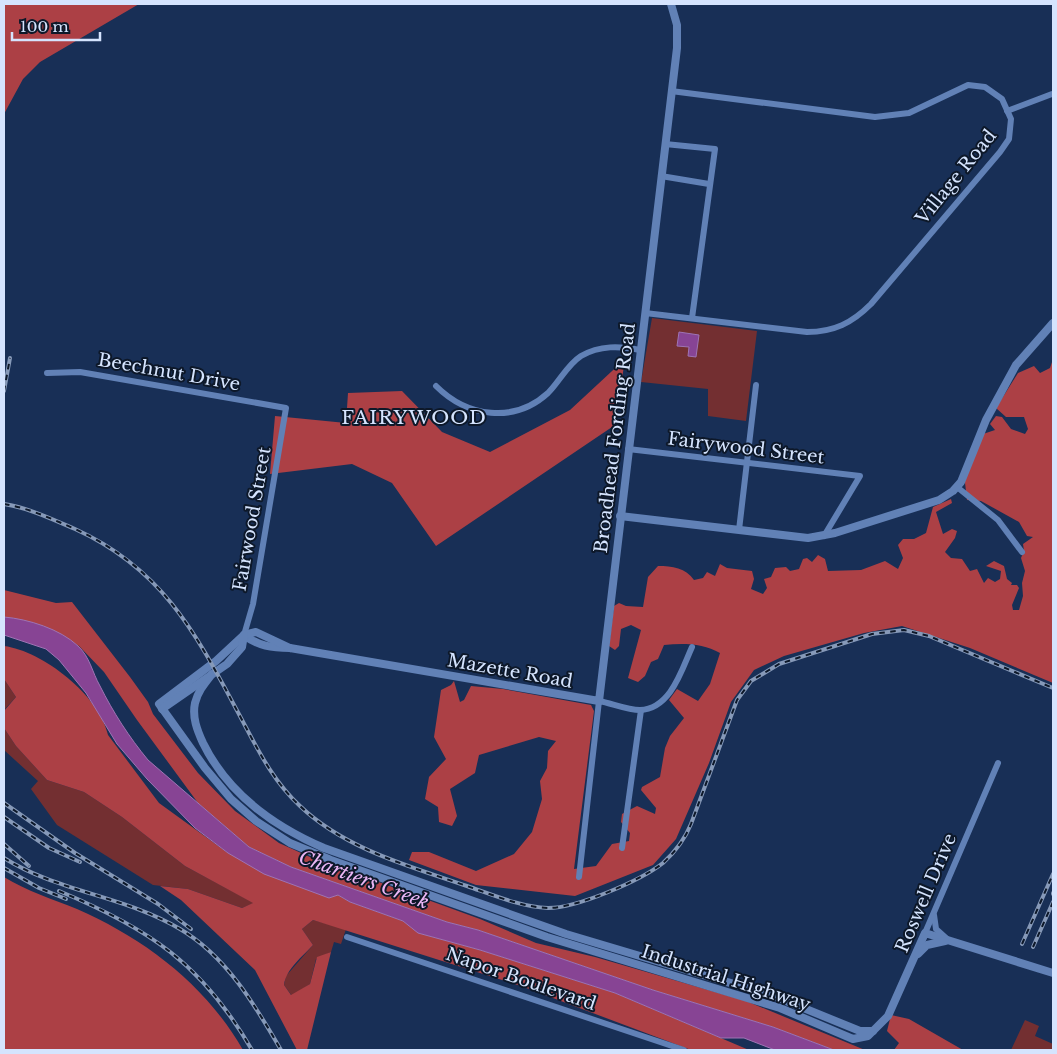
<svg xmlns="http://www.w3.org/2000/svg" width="1057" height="1054" font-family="'Libre Baskerville',serif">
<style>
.green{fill:#732f31}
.forest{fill:#ac4045}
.water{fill:#874494;stroke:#9e74b4}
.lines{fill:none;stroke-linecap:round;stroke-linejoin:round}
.minor{stroke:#6181b6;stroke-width:6}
.tertiary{stroke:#6181b6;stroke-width:8}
.rail-casing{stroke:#8699b8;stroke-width:4}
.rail{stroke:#0d1829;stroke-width:2;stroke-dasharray:5.5;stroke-linecap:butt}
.labels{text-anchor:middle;stroke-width:4;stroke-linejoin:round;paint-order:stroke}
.street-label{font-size:18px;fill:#d5e4fe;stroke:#0d1829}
.neighbourhood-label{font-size:19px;letter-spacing:1px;fill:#d5e4fe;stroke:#0d1829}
.water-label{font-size:19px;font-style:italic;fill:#ebb6f5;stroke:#0d1829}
</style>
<rect width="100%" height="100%" fill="#182f56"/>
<g class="green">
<polygon points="652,318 757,331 746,421 708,416 708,389 641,382"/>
<polygon points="4,679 16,697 4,710"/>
<polygon points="4,728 16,746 47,780 84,792 122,817 185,866 254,903 242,908 188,889 153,885 57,825 31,789 38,781 4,750"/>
<polygon points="313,920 346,929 341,944 334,942 331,952 316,959 310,984 292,996 284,985 286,976 313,945 302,929"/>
<polygon points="1025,1020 1039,1026 1035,1036 1053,1044 1052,1050 1011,1050"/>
</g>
<g class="forest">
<polygon points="4,4 139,4 40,62 23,79 4,114"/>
<polygon points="625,359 615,425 436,546 392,483 352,464 270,474 275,416 346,423 348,393 402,391 442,432 490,452 570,410"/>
<path d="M1053 359V683L970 648 902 626 864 633 784 656 754 670 731 702 709 763 676 839 653 865 575 896 476 885 409 860 412 852H429L476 871 514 854 532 832 542 799 540 781 547 768 548 751 556 741 539 737 479 755 475 773 450 789 457 816 452 826 439 822 438 807 425 799 429 777 446 759 434 737 441 690 451 685 454 681 460 702 464 700 471 686 503 689 591 705 594 711 574 869 596 866 612 844 629 841 630 833 621 822 622 814 637 806 655 814 656 808 641 790 642 787 660 777 665 748 670 736 684 718 669 700 677 689 698 701 710 684 720 653C703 643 683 643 664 645L658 659 651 662 645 676 638 682 628 678 641 630 631 625 621 629 619 646 615 650 609 646 614 606 619 603 626 606 643 607 648 577 658 566C672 566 686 568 694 580L703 578 707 572 715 576 720 564 727 568 752 571 754 579 751 589 763 594 767 588 764 579 771 577 775 568 786 567 790 571 799 569 803 559 807 558 812 562 818 555 825 559 828 571 861 570 885 561 898 569 903 558 898 545 903 539H914L926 533 933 507 951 499 952 503 936 512 943 534 952 529 957 531 955 538 945 552 951 558 962 559 970 571 977 569 984 583 988 578 995 582 1000 579 1001 571 986 566 994 561 1004 566 1007 579 1012 583 1011 585H1017L1019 588 1012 605 1013 610H1019L1023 596 1022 583 1025 571 1021 558 1024 551 1023 544 1033 537 1027 536 1019 522 981 501 967 500 964 474 983 434 995 430 990 424 996 416 1002 417 1011 429 1025 434 1028 429 1024 417H1006L996 408 1018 373 1034 366 1040 373 1050 368Z"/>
<polygon points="4,590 56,603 72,602 130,677 148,702 153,714 198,773 235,811 279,843 310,857 480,919 536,943 595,957 746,1001 865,1050 834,1050 773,1027 653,990 478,930 447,922 291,867 249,847 198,803 137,720 104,672 79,646 50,629 4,617"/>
<path d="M4 646C43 651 100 696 108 735L159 803 228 853 338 895 350 902 403 921 419 933 480 950 615 993 749 1050H691L521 986 313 920 302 929 313 945C303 956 286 969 284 985L291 995 310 984 317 957 331 952 307 1050H297L255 970 181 900 160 886 188 889 242 908 253 903 185 866 122 817 84 792 47 780 16 746 4 728V711L16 697 4 679Z"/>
<path d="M4 877C27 891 52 899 77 909 145 939 205 984 243 1050H4Z"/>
<polygon points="891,1015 909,1019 963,1050 894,1050 899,1043 887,1031"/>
</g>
<g class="water">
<polygon points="679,332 699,335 696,357 688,356 689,347 677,346"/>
<path d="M4 617C28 619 60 629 78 646 90 657 92 672 100 686 113 712 129 737 148 760L249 847 291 867 447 922 478 930 653 990 773 1027 834 1050H775L744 1038H721L615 993 480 950 418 933 403 921 350 902 338 895 329 898 264 874 228 853 195 828 147 779 117 744 86 693 59 660 46 649 4 635Z"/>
</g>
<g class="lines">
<g class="minor">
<polyline points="1007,111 1052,94"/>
<polyline points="665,144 715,149 692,318"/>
<polyline points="661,176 709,184"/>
<path d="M645 313 807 332C834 332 852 323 871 304L1000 152 1009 139 1011 119 1002 99 985 87 968 85 909 113 875 117 671 91"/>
<polyline points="47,373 80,372 286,408 253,604 244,635"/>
<path d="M436 386C467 417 514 424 548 393 560 381 567 365 581 356 600 345 620 346 640 350"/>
<polyline points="628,449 860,476 824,536"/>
<polyline points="957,487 998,520 1022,552"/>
<polyline points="739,530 756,385"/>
<polyline points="622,848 641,710"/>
<path d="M579 877 599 701C611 703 627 710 640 710 671 709 682 669 692 647"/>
<polyline points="934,915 936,929 946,938"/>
<polyline points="925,933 998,763"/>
<polyline points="347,937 684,1050"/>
</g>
<g class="tertiary">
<polyline points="620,516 808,538 835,533 939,500 953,491 961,482 986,420 1016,365 1053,323"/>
<path d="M244 635C258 646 272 648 290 648L599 701 677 48V25L671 4"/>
<polyline points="290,648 256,632 244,635 216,661 159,704 205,768 231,799 256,821 290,843 331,860 547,937 780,1008 853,1039 868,1036 888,1016 925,933 1053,973"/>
<path d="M212 674C205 683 198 691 195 703 192 717 197 730 203 743 228 794 273 826 324 848L566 934 774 996 860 1031H873"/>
<polyline points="162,709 227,664 242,647 244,635"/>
<polyline points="918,954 927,945 945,941"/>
</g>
<g class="rail-casing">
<g id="rail">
<polyline points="4,391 10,358"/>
<path d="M4 504C29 508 52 519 75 529 165 570 197 636 241 718 258 750 273 781 300 806 345 849 409 866 467 886 493 895 521 907 548 908 577 908 640 881 663 863 675 852 685 839 691 824L737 700 751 681 779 664 872 634 904 630 929 636 1053 688"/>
<polyline points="4,803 75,853 158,904 191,929"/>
<polyline points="4,817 49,848 80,862"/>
<polyline points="4,844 29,866"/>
<path d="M4 858C58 892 125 896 180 929 226 956 255 1005 281 1050"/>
<polyline points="4,868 39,888 66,899"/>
<path d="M59 891C150 929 202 964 252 1050"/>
<polyline points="1053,894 1053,893"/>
<polyline points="1022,944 1053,874"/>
<polyline points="1033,947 1053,902"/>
</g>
</g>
<use href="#rail" class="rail"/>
</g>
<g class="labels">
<g class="street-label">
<text transform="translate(956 177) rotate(-51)" y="6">Village Road</text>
<text transform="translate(169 372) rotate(10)" y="6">Beechnut Drive</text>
<text transform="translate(615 438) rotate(-83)" y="6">Broadhead Fording Road</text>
<text transform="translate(746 448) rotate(7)" y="6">Fairywood Street</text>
<text transform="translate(252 519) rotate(-80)" y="6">Fairwood Street</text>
<text transform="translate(510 671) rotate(10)" y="6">Mazette Road</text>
<text transform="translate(926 893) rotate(-67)" y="6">Roswell Drive</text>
<text transform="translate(726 978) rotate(18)" y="6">Industrial Highway</text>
<text transform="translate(521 979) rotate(19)" y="6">Napor Boulevard</text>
</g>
<g class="neighbourhood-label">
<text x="414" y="424">FAIRYWOOD</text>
</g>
<g class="water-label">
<text transform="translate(364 879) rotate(20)" y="7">Chartiers Creek</text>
</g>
</g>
<rect width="1057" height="1054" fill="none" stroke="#d5e4fe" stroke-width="10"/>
<path d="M12 32v8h88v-8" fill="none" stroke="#d5e4fe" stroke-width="2.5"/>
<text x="20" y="32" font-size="15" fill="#d5e4fe" stroke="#0d1829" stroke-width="4" paint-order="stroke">100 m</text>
</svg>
